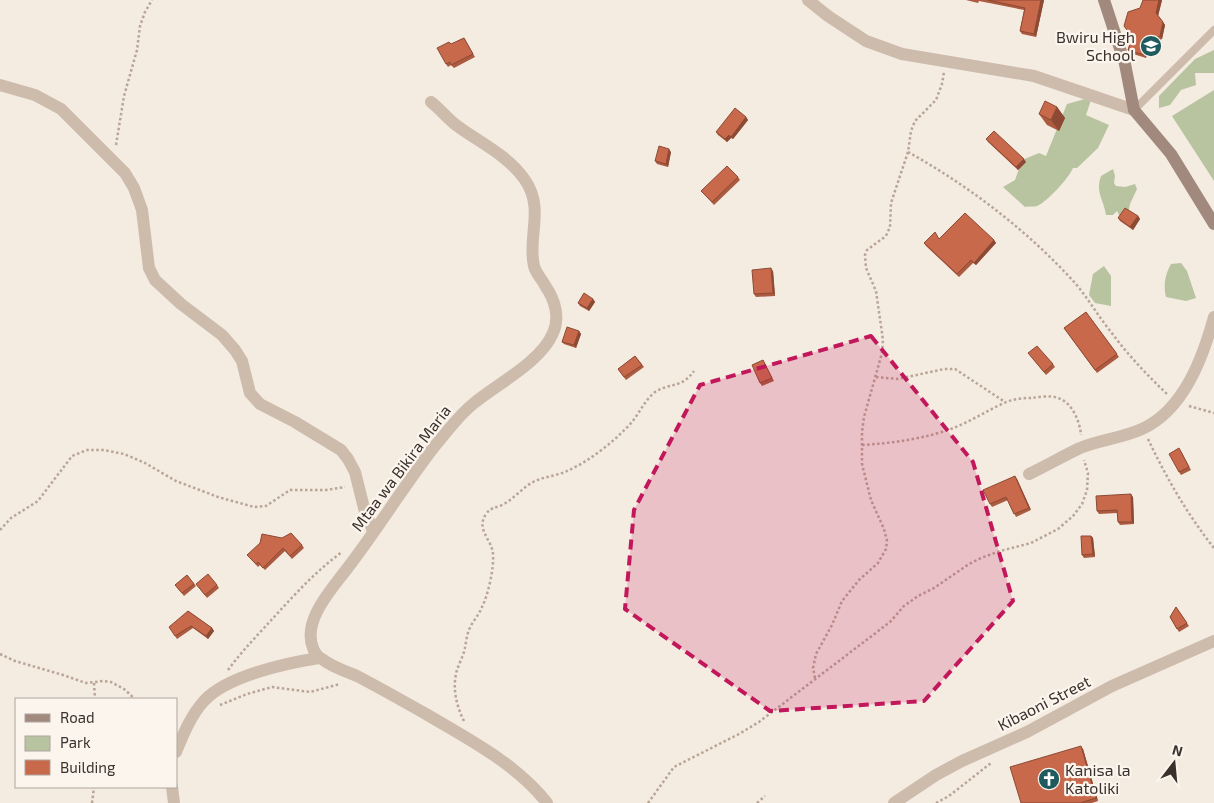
<svg xmlns="http://www.w3.org/2000/svg" width="1214" height="803" font-family="'Exo 2',sans-serif">
<style>
.green{fill:#b8c4a0}
.lines{fill:none;stroke-linecap:round;stroke-linejoin:round}
.path{stroke:#b9a596;stroke-width:2.5;stroke-dasharray:2.5 2.5;stroke-linecap:butt}
.lane{stroke:#cdbbac;stroke-width:8}
.street{stroke:#cdbbac;stroke-width:12}
.secondary{stroke:#a18a7d;stroke-width:12}
.wall{fill:#ac5a40}
.shaded-wall{fill:#8c4a34}
.building{fill:#c8694b;stroke:#8c4a34}
.marked{fill:#c2185b;fill-opacity:0.2;stroke:#c2185b;stroke-width:4;stroke-dasharray:10 6;stroke-linejoin:round}
.labels{text-anchor:middle;stroke-width:4.5;stroke-linejoin:round;paint-order:stroke}
.poi-label{font-size:16px;fill:#3b302b;stroke:#fbf5ee;text-anchor:end}
.street-label{font-size:16px;fill:#3b302b;stroke:#fbf5ee}
</style>
<rect width="100%" height="100%" fill="#f4ebe1"/>
<g class="green">
<polygon points="1214,50 1214,73 1195,73 1196,85 1181,90 1170,105 1159,108 1159,96 1195,59"/>
<polygon points="1214,90 1214,181 1172,116"/>
<path d="M1092 97 1086 115 1109 125 1098 148 1077 168H1073C1069 178 1047 202 1037 206 1034 207 1028 206 1025 207L1003 187 1015 180 1022 160 1039 153 1046 156 1067 104Z"/>
<path d="M1113 169 1115 176 1114 183 1116 186 1125 187 1135 184 1137 189 1130 204 1127 219 1120 217 1117 211 1113 215H1106C1104 200 1095 192 1101 176Z"/>
<path d="M1181 263 1187 271 1196 298 1186 301 1166 297C1163 285 1165 275 1171 264Z"/>
<polygon points="1104,266 1111,276 1111,306 1095,303 1089,295 1093,274"/>
</g>
<g class="lines">
<g class="path">
<polyline points="116,145 124,96 137,50 140,26 145,12 152,0"/>
<path d="M908 152C969 186 1028 231 1075 283 1088 298 1098 316 1111 332 1128 355 1147 375 1167 394"/>
<polyline points="876,377 898,379 944,369 955,369 1005,402"/>
<polyline points="1189,406 1214,413"/>
<path d="M1148 439C1166 477 1187 514 1214 548"/>
<path d="M862 445C892 443 916 440 945 431 967 424 984 412 1004 403 1013 399 1022 398 1031 398 1039 397 1050 395 1058 398 1072 402 1080 422 1081 435"/>
<polyline points="0,530 11,518 38,501 72,456 87,450 104,450 124,454 145,463 176,481 218,497 254,507 266,506 290,490 326,490 345,487"/>
<polyline points="0,654 15,661 63,675 86,683 103,681 111,682 124,689 135,699"/>
<path d="M228 670C239 655 251 642 264 628 288 602 313 573 342 552"/>
<polyline points="815,678 813,668 816,654 832,625 842,601 859,580 878,563 886,549 887,541 884,529 871,500 862,464 862,432 864,417 882,353 883,340 876,291 866,268 865,255 867,250 886,236 890,227 891,203 908,152 911,131 915,121 936,100 942,84 944,72"/>
<polyline points="94,683 95,699"/>
<polyline points="220,705 247,694 272,687 310,692 340,684"/>
<path d="M464 721C456 705 452 687 457 670 459 664 462 658 464 652 466 645 466 637 469 630 472 622 479 615 482 607 488 595 494 569 493 555 493 540 475 530 486 514 491 507 496 508 502 505 514 499 522 488 533 482 545 476 558 476 569 470 590 461 617 439 632 422 640 412 645 400 655 392 671 382 681 389 694 371"/>
<polyline points="92,803 94,787"/>
<polyline points="648,803 674,767 739,734 759,722 890,622 904,606 918,596 934,588 969,564 981,558 1000,551 1031,543 1058,529 1073,516 1082,504 1087,490 1088,473 1084,460"/>
<polyline points="757,803 765,796"/>
<polyline points="936,803 949,796 991,763"/>
</g>
<polyline class="lane" points="1134,110 1214,30"/>
<g class="street">
<polyline points="808,0 828,16 866,41 902,54 1034,76 1134,110"/>
<polyline points="0,85 35,95 61,109 125,173 134,188 142,210 149,268 155,280 181,304 222,335 235,350 242,361 250,393 260,404 295,422 341,450 348,459 355,472 364,508 373,531"/>
<path d="M431 102C440 109 447 118 456 125 480 143 508 155 525 180 545 209 527 237 534 266 536 274 542 279 546 287 555 300 560 318 553 333 541 362 497 384 473 404 458 416 447 432 434 447 403 487 377 530 346 570 331 590 302 621 313 648 314 652 318 657 322 659 332 667 345 671 357 676 380 688 403 701 426 714 468 739 517 764 547 803"/>
<path d="M1029 474C1046 466 1063 456 1080 448 1100 440 1122 438 1142 429 1184 410 1203 357 1214 317"/>
<path d="M176 752C183 735 191 715 204 701 226 676 287 663 319 658"/>
<polyline points="172,787 174,803"/>
<polyline points="894,803 936,775 962,761 1027,732 1112,686 1214,641"/>
</g>
<polyline class="secondary" points="1104,0 1125,64 1134,110 1171,154 1214,224"/>
</g>
<g class="wall">
<polygon points="966,0 1044,0 1036,37 1022,34 1020,31 1024,10 979,1 978,3"/>
<polygon points="1143,0 1162,0 1158,16 1165,25 1162,39 1149,45 1146,58 1130,53 1128,50"/>
<polygon points="464,38 475,57 454,68 451,65 448,67 446,64 451,44"/>
<polygon points="1057,107 1065,118 1059,131 1047,125 1039,114"/>
<polygon points="746,117 748,120 733,139 731,138 727,142 718,135 716,132"/>
<polygon points="986,139 1026,162 1018,170 988,142"/>
<polygon points="671,152 668,167 657,164 655,161"/>
<polygon points="738,177 740,180 714,205 701,191"/>
<polygon points="1138,216 1140,219 1133,230 1120,221 1118,218"/>
<polygon points="939,239 994,240 996,243 976,265 973,263 959,277 926,246 924,243"/>
<polygon points="773,271 775,296 756,297 754,294"/>
<polygon points="593,299 595,302 589,311 580,306 578,303"/>
<polygon points="1086,312 1119,357 1097,373 1064,328"/>
<polygon points="579,331 581,334 576,348 564,344 562,342"/>
<polygon points="1030,355 1053,364 1055,367 1046,375"/>
<polygon points="635,356 644,367 626,380 618,369"/>
<polygon points="763,360 774,381 762,386 760,383"/>
<polygon points="1181,451 1191,470 1181,475 1179,472"/>
<polygon points="1017,479 1031,510 1016,517 1008,500 992,507 990,504"/>
<polygon points="1133,497 1134,524 1120,525 1118,522 1117,513 1099,514 1097,511"/>
<polygon points="1091,536 1093,538 1095,557 1084,558 1082,555"/>
<polygon points="302,545 304,548 292,559 285,551 265,570 260,565 258,567 247,555"/>
<polygon points="187,575 196,586 184,596 175,585"/>
<polygon points="196,584 217,585 219,588 207,598"/>
<polygon points="1176,607 1189,626 1179,632 1170,617"/>
<polygon points="188,611 212,628 214,631 208,639 193,628 177,639 175,636"/>
<polygon points="1083,749 1098,801 1092,803 1021,803"/>
</g>
<g class="shaded-wall">
<polygon points="1041,0 1044,0 1036,37 1034,34"/>
<polygon points="1159,0 1162,0 1158,16 1156,13"/>
<polygon points="1163,22 1165,25 1162,39 1160,36"/>
<polygon points="1147,42 1149,45 1146,58 1144,55"/>
<polygon points="1057,107 1065,118 1059,131 1051,120"/>
<polygon points="746,117 748,120 733,139 731,137"/>
<polygon points="729,135 731,138 727,142 725,139"/>
<polygon points="669,149 671,152 668,167 666,164"/>
<polygon points="1024,159 1026,162 1018,170 1016,167"/>
<polygon points="1138,216 1140,219 1133,230 1130,227"/>
<polygon points="994,240 996,243 976,265 974,263"/>
<polygon points="771,268 773,271 775,296 773,293"/>
<polygon points="593,299 595,302 589,311 587,308"/>
<polygon points="579,331 581,334 576,348 574,345"/>
<polygon points="1015,476 1017,479 1031,510 1029,508"/>
<polygon points="1131,494 1133,497 1134,524 1132,522"/>
<polygon points="1091,536 1093,538 1095,557 1093,554"/>
<polygon points="212,628 214,631 208,639 206,636"/>
<polygon points="1081,746 1083,749 1098,801 1096,798"/>
</g>
<g class="building">
<polygon points="988,0 1041,0 1034,34 1020,31 1025,8"/>
<polygon points="1143,0 1159,0 1156,13 1163,22 1160,36 1147,42 1144,55 1128,50 1132,37 1124,26 1128,12 1140,8"/>
<polygon points="464,38 473,54 451,65 450,62 446,64 437,48 449,42 451,44"/>
<polygon points="1045,101 1057,107 1051,120 1039,114"/>
<polygon points="735,108 746,117 731,137 729,135 725,139 716,132"/>
<polygon points="994,131 1024,159 1016,167 986,139"/>
<polygon points="659,146 669,149 666,164 655,161"/>
<polygon points="727,166 738,177 712,202 701,191"/>
<polygon points="1125,208 1138,216 1130,227 1118,218"/>
<polygon points="965,213 994,240 974,263 971,260 957,274 924,243 935,232 939,239"/>
<polygon points="771,268 773,293 754,294 752,270"/>
<polygon points="584,293 593,299 587,308 578,303"/>
<polygon points="1086,312 1117,354 1095,370 1064,328"/>
<polygon points="567,327 579,331 574,345 562,342"/>
<polygon points="1037,346 1053,364 1044,372 1028,353"/>
<polygon points="635,356 642,365 624,377 618,369"/>
<polygon points="763,360 772,378 760,383 752,365"/>
<polygon points="1179,448 1189,467 1179,472 1169,454"/>
<polygon points="1015,476 1029,508 1014,514 1006,497 990,504 983,490"/>
<polygon points="1131,494 1132,522 1118,522 1117,510 1097,511 1096,496"/>
<polygon points="291,533 302,545 290,556 283,548 263,568 258,562 256,564 247,555 260,543 262,534 282,538"/>
<polygon points="1081,536 1091,536 1093,554 1082,555"/>
<polygon points="208,574 217,585 205,595 196,584"/>
<polygon points="187,575 194,584 182,593 175,585"/>
<polygon points="1176,607 1187,623 1177,629 1170,617"/>
<polygon points="188,611 212,628 206,636 191,626 175,636 169,627"/>
<polygon points="1081,746 1096,798 1080,803 1021,803 1010,767"/>
</g>
<path class="marked" d="M871 336 973 462 1013 601 924 701 770 711 625 609 634 510 700 385Z"/>
<defs>
<g id="school-disc" transform="scale(1.125)"><circle r="9.5" fill="#1f5a5e" stroke="#fbf5ee"/><path d="M0-5L7-2L0 1L-7-2ZM-4 1L0 2.5L4 1V4Q0 6-4 4Z" fill="#fff"/></g>
<g id="church-disc" transform="scale(1.125)"><circle r="9.5" fill="#1f5a5e" stroke="#fbf5ee"/><path d="M-1.2-6h2.4v3.5h3.3v2.4h-3.3V6h-2.4V-.1h-3.3v-2.4h3.3Z" fill="#fff"/></g>
</defs>
<g fill-rule="evenodd">
<use href="#school-disc" x="1151" y="46"/>
<use href="#church-disc" x="1049" y="779"/>
</g>
<g class="labels">
<g class="poi-label">
<text x="1135" y="43">Bwiru High<tspan x="1135" dy="18">School</tspan></text>
<text x="1065" y="776" text-anchor="start">Kanisa la<tspan x="1065" dy="18">Katoliki</tspan></text>
</g>
<g class="street-label">
<text transform="translate(401 468) rotate(-53)" y="6">Mtaa wa Bikira Maria</text>
<text transform="translate(1044 703) rotate(-27)" y="6">Kibaoni Street</text>
</g>
</g>
<rect x="15" y="698" width="162" height="90" fill="#fbf5ee" stroke="#aea6a0"/>
<rect x="25" y="714" width="25" height="8" fill="#a18a7d" stroke="#aea6a0"/>
<text x="60" y="723" font-size="15" fill="#3b302b">Road</text>
<rect x="25" y="736" width="25" height="15" fill="#b8c4a0" stroke="#aea6a0"/>
<text x="60" y="748" font-size="15" fill="#3b302b">Park</text>
<rect x="25" y="760" width="25" height="15" fill="#c8694b" stroke="#aea6a0"/>
<text x="60" y="773" font-size="15" fill="#3b302b">Building</text>
<g transform="translate(1174 763) rotate(16)" stroke="#fbf5ee" stroke-width="4" paint-order="stroke">
<path d="M0-4L9 19L0 12L-9 19Z" fill="#3b302b"/>
<text y="-8" font-size="14" font-weight="bold" text-anchor="middle" fill="#3b302b">N</text>
</g>
</svg>
